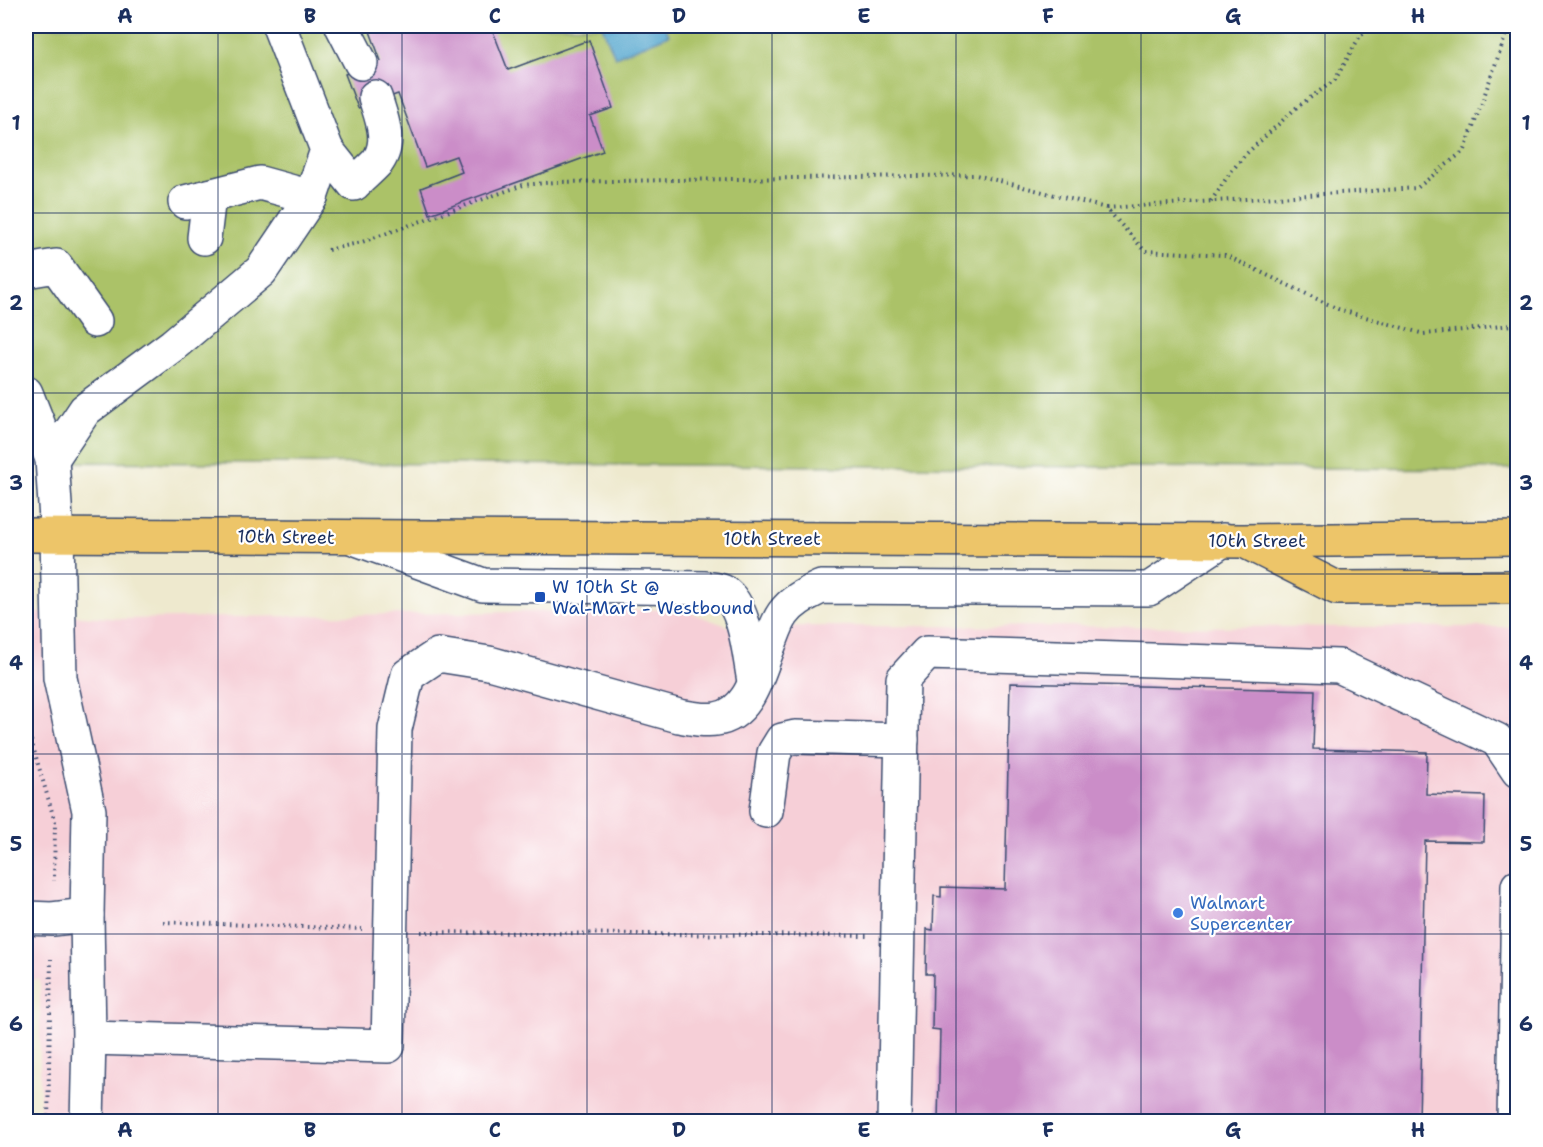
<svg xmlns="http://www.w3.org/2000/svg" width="1543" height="1147" font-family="'Shantell Sans',sans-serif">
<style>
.built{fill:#f6cfd7}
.green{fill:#abc268;stroke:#637863;stroke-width:1.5}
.water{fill:#53a6ce;stroke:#376a96;stroke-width:1.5}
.building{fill:#cb8dc8}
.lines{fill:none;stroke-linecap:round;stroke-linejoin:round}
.minor-casing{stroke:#3b4b6f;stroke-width:36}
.major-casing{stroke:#3b4b6f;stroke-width:36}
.path{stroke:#3b4b6f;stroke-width:4;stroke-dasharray:1.5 4.5;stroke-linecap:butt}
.minor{stroke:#fff;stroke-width:33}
.major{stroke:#edc569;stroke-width:33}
.grid{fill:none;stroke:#1b2f5e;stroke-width:1.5;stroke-opacity:0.55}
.transit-dot{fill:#1a4fb4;stroke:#fff;stroke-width:2}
.shop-dot{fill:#3f7fe0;stroke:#fff;stroke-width:2}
.labels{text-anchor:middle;stroke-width:4.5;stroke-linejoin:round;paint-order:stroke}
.street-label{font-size:18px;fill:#1b2f5e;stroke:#fff}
.transit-label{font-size:18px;fill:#164399;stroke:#fff;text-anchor:start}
.shop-label{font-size:18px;fill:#366cbe;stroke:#fff;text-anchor:start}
.neatline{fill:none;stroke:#1b2f5e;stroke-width:2}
.grid-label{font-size:20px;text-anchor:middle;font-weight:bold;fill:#1b2f5e}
</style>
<rect width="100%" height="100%" fill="#fff"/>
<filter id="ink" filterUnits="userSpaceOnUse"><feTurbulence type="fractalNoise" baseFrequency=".0167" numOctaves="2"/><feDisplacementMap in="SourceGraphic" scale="12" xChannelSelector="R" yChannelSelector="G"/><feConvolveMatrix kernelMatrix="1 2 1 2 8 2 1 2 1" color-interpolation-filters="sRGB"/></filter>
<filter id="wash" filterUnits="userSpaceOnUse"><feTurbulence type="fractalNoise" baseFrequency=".008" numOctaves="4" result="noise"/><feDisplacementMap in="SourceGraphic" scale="24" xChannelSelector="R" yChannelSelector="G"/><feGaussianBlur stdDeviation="1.35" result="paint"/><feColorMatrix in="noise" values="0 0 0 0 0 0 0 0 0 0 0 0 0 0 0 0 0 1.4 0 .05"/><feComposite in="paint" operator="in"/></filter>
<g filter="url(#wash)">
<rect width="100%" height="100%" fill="#eee9ce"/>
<polygon class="built" points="680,609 727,626 1517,627 1517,1121 40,1121 40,980 26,979 26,612 124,619"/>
<polygon class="green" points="26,26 1517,26 1517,469 26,462"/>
<polygon class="water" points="602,26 665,26 669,35 615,57"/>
<g id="blocks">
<g class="building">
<polygon points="368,26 491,26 508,70 589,40 613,108 590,116 603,151 430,214 421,188 462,172 456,156 425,167 398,94 358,108 345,74 381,61"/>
<polygon points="1010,683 1315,690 1313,749 1427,752 1426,794 1485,796 1484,842 1425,841 1419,1122 938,1122 940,1030 932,1029 933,974 926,974 927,929 933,930 934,896 941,897 941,887 1005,889"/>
</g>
</g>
</g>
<g filter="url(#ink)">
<use href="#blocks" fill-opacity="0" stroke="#3b4b6f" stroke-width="1.5"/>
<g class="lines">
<g class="minor-casing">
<g id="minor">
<polyline points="342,26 361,63"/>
<path d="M327 150 354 184C361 177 371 169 378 161 392 141 381 117 375 97"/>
<polyline points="185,202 260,183 311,197"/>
<polyline points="204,238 209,196"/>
<polyline points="26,271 56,266 95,321"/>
<polyline points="26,393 52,459 85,410 173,345 261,271 311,197 327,150 279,26"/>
<polyline points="52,459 57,535 60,678 89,811 87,915 89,1038 87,1122"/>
<path d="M354 538 483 585 705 588C711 589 719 589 724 592 746 607 749 656 754 681"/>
<polyline points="766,811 774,753 782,740 795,737 902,740"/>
<polyline points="26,918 52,919 87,915"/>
<path d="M89 1038 388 1046 395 729 408 675 438 655 489 663 679 716C691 718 704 721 716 719 749 715 758 673 768 648 773 636 776 624 783 614 793 600 807 594 821 587L1149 589 1223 540"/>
<polyline points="894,1122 903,679 927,653 1339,666 1497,740 1518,771"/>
<polyline points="1514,1122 1518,886"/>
</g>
</g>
<g class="major-casing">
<g id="major">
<polyline points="26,535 1243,541 1518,538"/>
<polyline points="1250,544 1337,588 1518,587"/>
</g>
</g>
<g class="path">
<polyline points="1211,201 1230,173 1245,155 1296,108 1335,80 1360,36 1377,26"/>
<polyline points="1107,208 1417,188 1465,150 1509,26"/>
<polyline points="328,250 362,242 523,185 556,182 976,175 1106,208 1145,251 1225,255 1338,309 1424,334 1512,325 1518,320"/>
<polyline points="26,723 55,822 54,881"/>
<polyline points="163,922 362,929"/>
<polyline points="421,932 869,936"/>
<polyline points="48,1122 51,959"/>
</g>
<use href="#minor" class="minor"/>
<use href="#major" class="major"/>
</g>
</g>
<path class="grid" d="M218 26V1122M402 26V1122M587 26V1122M772 26V1122M956 26V1122M1141 26V1122M1325 26V1122M26 213H1518M26 393H1518M26 574H1518M26 754H1518M26 934H1518"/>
<rect class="transit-dot" x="534" y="591" width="12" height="12" rx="3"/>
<circle class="shop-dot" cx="1178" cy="913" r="6"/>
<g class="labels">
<g class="street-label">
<text transform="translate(286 537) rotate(1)" y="6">10th Street</text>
<text x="772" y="545">10th Street</text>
<text x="1257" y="547">10th Street</text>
</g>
<g class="transit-label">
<text x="552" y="593">W 10th St @<tspan x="552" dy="21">Wal-Mart - Westbound</tspan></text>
</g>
<g class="shop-label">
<text x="1190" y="909">Walmart<tspan x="1190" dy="21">Supercenter</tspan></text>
</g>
</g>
<rect width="1543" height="1147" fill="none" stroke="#fff" stroke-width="66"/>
<rect x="33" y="33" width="1477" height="1081" class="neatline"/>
<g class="grid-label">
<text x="125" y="23">A</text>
<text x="310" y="23">B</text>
<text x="495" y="23">C</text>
<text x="679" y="23">D</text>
<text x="864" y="23">E</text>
<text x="1048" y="23">F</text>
<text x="1233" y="23">G</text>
<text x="1418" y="23">H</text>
<text x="16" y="130">1</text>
<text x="1526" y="130">1</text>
<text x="16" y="310">2</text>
<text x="1526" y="310">2</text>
<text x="16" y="490">3</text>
<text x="1526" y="490">3</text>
<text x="16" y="670">4</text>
<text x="1526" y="670">4</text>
<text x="16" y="851">5</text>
<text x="1526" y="851">5</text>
<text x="16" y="1031">6</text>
<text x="1526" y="1031">6</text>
<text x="125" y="1137">A</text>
<text x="310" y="1137">B</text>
<text x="495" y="1137">C</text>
<text x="679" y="1137">D</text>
<text x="864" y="1137">E</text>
<text x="1048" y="1137">F</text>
<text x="1233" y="1137">G</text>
<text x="1418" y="1137">H</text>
</g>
</svg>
